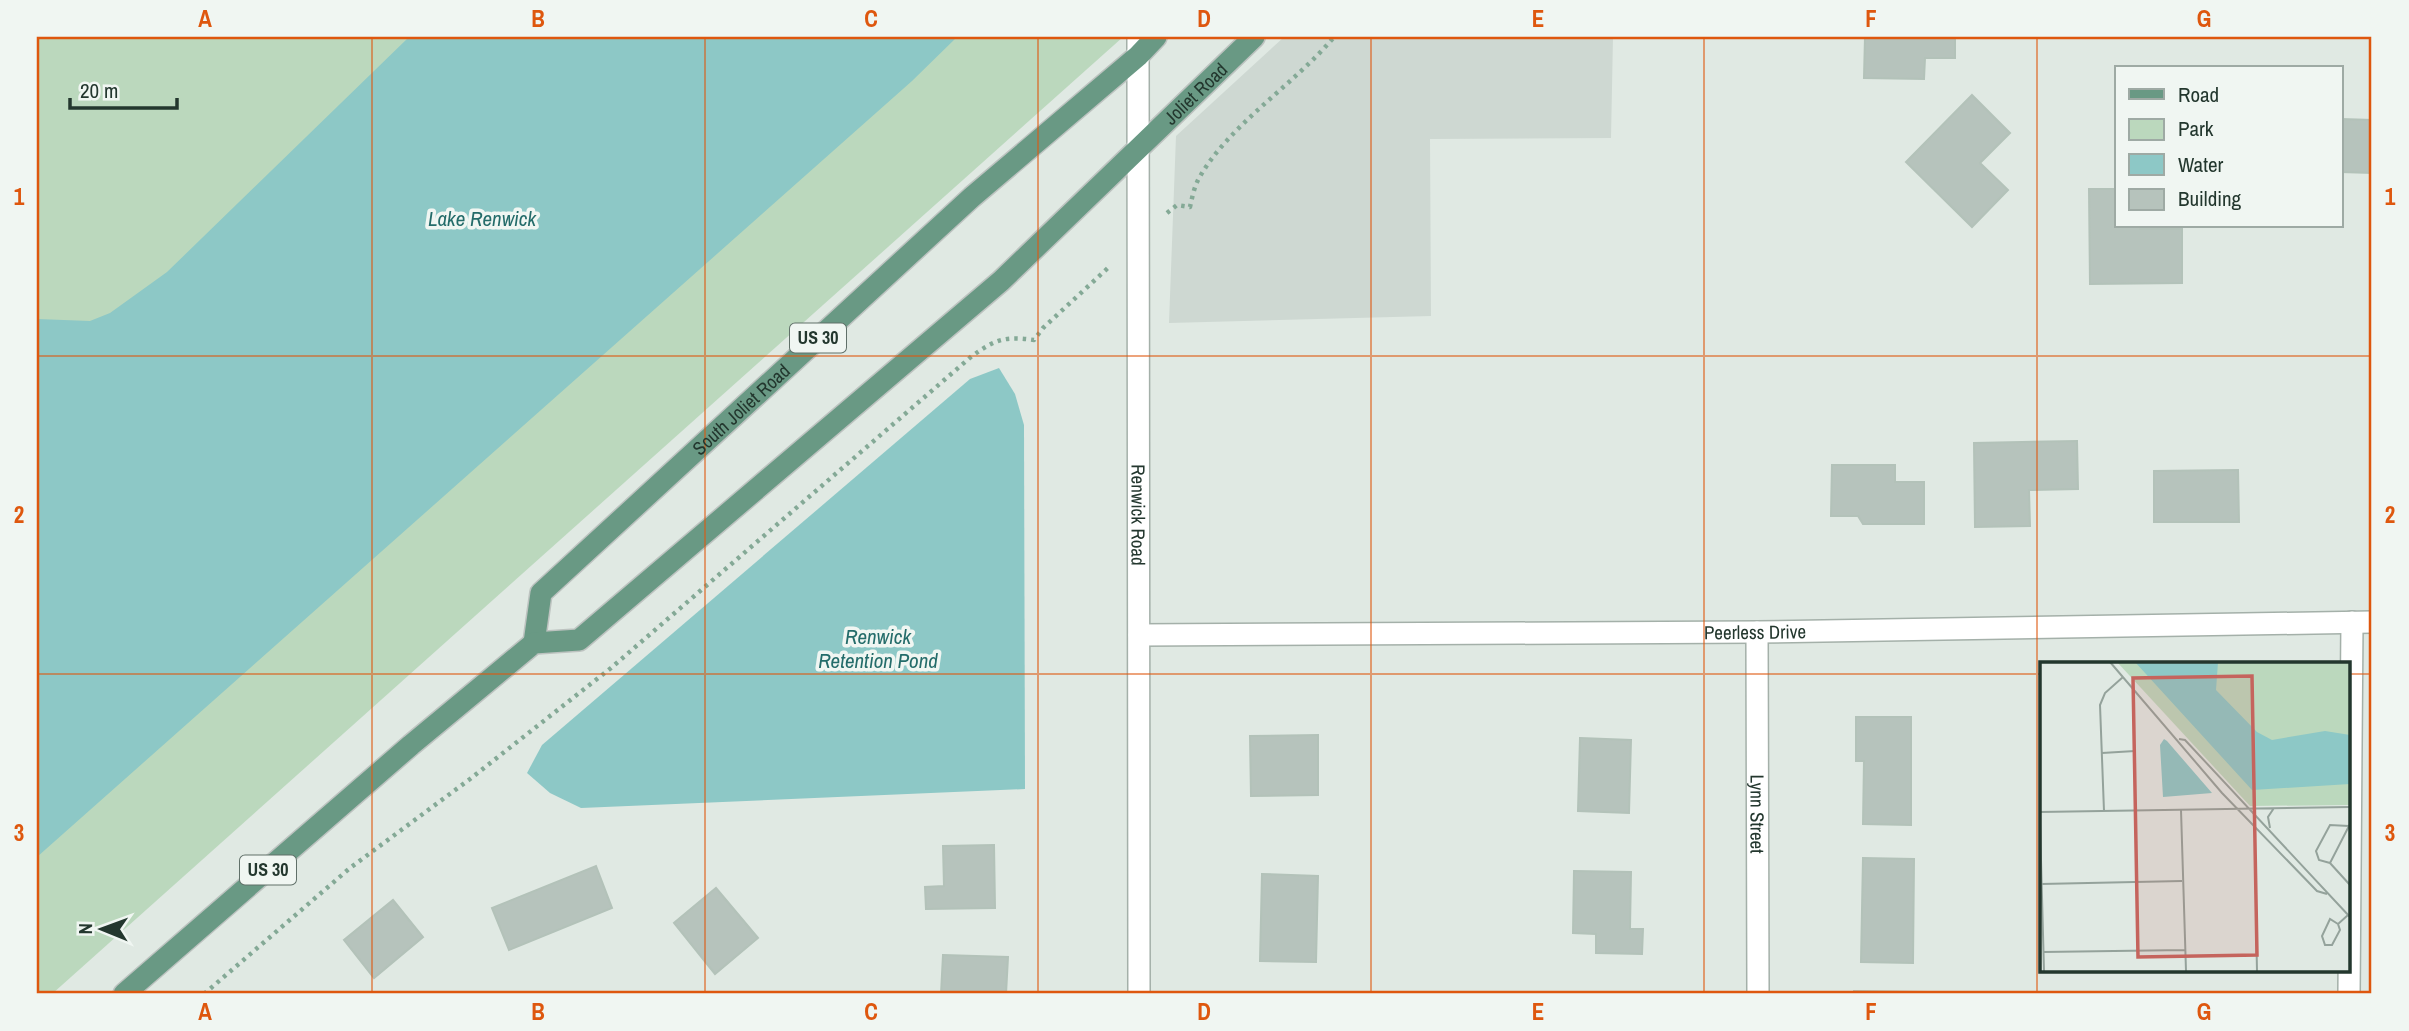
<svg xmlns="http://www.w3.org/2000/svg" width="2409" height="1031" font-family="'Archivo Narrow',sans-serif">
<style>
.built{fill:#ced8d2}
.green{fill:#bbd8bd}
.water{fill:#8dc8c6}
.building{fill:#b6c3bc;stroke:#b3c2b9;stroke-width:2}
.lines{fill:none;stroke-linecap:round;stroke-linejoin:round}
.minor-casing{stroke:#a4b0a9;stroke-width:24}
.major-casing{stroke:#bdc3c0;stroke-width:24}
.path{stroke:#84a996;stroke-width:4.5;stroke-dasharray:3.5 5;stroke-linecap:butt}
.minor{stroke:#fff;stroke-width:21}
.major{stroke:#699984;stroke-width:21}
.grid{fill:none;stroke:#de570e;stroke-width:2;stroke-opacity:0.55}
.labels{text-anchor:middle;stroke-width:7;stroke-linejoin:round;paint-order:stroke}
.shield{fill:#f0f6f2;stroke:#607069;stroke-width:2}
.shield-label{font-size:18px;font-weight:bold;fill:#23372e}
.street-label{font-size:19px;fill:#23372e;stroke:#f0f6f2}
.water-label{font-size:21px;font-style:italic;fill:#246c6a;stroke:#f0f6f2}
.inset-road{fill:none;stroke:#94a29b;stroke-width:2}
.view{fill:#c5645d;fill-opacity:0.15;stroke:#c5645d;stroke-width:3.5}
.inset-edge{fill:none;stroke:#23372e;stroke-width:3.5}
.neatline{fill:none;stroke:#de570e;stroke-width:2.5}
.grid-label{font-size:23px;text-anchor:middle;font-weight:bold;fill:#de570e}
</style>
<rect width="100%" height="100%" fill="#e0e9e3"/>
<polygon class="built" points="1284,37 1613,37 1611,138 1430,139 1431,316 1169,323 1176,136"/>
<polygon class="green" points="37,37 1123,37 52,994 37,994"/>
<g class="water">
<polygon points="409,37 957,37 912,81 37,857 37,319 90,321 110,313 167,272"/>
<polygon points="999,368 1015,394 1024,425 1025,789 581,808 550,793 527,773 542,745 970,379"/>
</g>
<g class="building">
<polygon points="1865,37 1955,37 1955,58 1925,58 1924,79 1864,78"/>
<polygon points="1972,95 2010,133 1980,163 2008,190 1972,227 1906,162"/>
<polygon points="2341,119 2372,120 2372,173 2341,172"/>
<polygon points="2089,189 2117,189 2117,226 2140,226 2140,229 2182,229 2182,283 2090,284"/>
<polygon points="2077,441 2078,489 2029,490 2030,526 1975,527 1974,443"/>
<polygon points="1832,465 1895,465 1895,482 1924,482 1924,524 1863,524 1858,516 1831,516"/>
<polygon points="2238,470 2239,522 2154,522 2154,471"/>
<polygon points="1856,717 1911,717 1911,825 1863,824 1864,761 1856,761"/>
<polygon points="1318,735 1318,795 1251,796 1250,736"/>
<polygon points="1580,738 1631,740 1629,813 1578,811"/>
<polygon points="994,845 995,908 926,909 925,887 944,886 943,846"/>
<polygon points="1863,858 1914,859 1913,963 1861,962"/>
<polygon points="596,866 612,908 509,950 492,908"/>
<polygon points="1574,871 1631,872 1630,929 1643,929 1642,954 1596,953 1596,934 1573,933"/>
<polygon points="1262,874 1318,876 1316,962 1260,961"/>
<polygon points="716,888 758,938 715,974 674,923"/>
<polygon points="393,900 423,937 374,978 344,940"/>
<polygon points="943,955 1008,957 1006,994 941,994"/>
<polygon points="1854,991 1927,992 1927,994 1854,994"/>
</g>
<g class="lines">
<g class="minor-casing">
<g id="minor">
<path id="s1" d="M1138 37 1139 994"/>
<path id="s2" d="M1757 632 1758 994"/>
<path id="s3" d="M1139 635 1757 632 2372 622"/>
<polyline points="2349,994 2352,622"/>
</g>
</g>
<g class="major-casing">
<g id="major">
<path id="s4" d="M534 643 541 593 972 197 1138 56 1156 37"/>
<path id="s5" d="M124 994 411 745 534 643 579 640 1001 281 1254 37"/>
</g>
</g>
<g class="path">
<path d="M1167 213 1177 205 1190 207C1192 198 1194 188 1198 180 1227 126 1294 85 1334 37"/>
<path d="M204 994 350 868 470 779 611 668 972 356C996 339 1005 336 1034 340L1043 328 1109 267"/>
</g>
<use href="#minor" class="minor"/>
<use href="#major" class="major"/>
</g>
<path class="grid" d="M372 37V994M705 37V994M1038 37V994M1371 37V994M1704 37V994M2037 37V994M37 356H2372M37 674H2042M2348 674H2372"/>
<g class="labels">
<g class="shield">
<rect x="790" y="323.5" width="56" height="29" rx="5"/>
<rect x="240" y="855.5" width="56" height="29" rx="5"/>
</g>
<g class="shield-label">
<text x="818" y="344">US 30</text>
<text x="268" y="876">US 30</text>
</g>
<g class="street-label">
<text dy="7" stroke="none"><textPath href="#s5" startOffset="1409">Joliet Road</textPath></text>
<text dy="7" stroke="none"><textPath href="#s4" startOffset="322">South Joliet Road</textPath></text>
<text dy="7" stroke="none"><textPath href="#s1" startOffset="478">Renwick Road</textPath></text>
<text dy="7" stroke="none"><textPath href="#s3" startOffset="616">Peerless Drive</textPath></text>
<text dy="7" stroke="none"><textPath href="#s2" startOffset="182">Lynn Street</textPath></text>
</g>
<g class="water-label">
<text x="482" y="226">Lake Renwick</text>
<text x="878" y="644">Renwick<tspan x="878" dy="24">Retention Pond</tspan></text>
</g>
</g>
<g transform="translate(2040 662)">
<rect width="310" height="310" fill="#e0e9e3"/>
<path d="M77 0H310V143L210 144Z" fill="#bbd8bd"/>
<path d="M95 0H178L176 28 217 70 232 78 285 69 310 73V122L212 128ZM124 77 127 79 172 131 123 135 120 83Z" fill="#8dc8c6"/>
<path class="inset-road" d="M70 0 182 131 277 229 287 232M139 77 145 78 310 255M62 91 95 89M141 148 146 309M64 149 60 43 65 31 83 15M0 150 310 145M0 161 4 309M310 162 290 201 310 223M230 166 228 155 234 146M290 201 279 198 276 189 290 163 309 164M1 222 142 219M216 259 217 309M298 262 290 257 282 274 285 283H292L300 268 298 262 308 253M3 290 145 288"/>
<path class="view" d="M212 14 217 293 98 295 93 16Z"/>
<rect width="310" height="310" class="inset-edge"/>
</g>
<rect width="2409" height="1031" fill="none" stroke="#f0f6f2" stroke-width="77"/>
<rect x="2115" y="66" width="228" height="161" fill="#f0f6f2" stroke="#9eaaa4" stroke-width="2"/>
<rect x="2129" y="89" width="35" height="10" fill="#699984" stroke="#9eaaa4" stroke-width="2"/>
<text x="2178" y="102" font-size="21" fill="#23372e">Road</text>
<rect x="2129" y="119" width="35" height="21" fill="#bbd8bd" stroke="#9eaaa4" stroke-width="2"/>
<text x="2178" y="136" font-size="21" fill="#23372e">Park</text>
<rect x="2129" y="154" width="35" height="21" fill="#8dc8c6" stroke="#9eaaa4" stroke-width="2"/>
<text x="2178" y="172" font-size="21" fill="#23372e">Water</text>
<rect x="2129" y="189" width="35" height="21" fill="#b6c3bc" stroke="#9eaaa4" stroke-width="2"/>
<text x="2178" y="206" font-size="21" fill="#23372e">Building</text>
<g transform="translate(102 929) rotate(271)" stroke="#f0f6f2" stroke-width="5" paint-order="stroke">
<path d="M0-5L12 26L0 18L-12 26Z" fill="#23372e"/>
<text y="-10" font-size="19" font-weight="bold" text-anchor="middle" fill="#23372e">N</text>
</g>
<path d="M70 98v10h107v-10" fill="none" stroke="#23372e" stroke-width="3.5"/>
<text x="80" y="98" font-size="21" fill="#23372e" stroke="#f0f6f2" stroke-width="5" paint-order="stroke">20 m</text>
<rect x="38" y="38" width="2332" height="954" class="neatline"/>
<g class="grid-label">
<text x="205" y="27">A</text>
<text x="538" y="27">B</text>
<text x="871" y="27">C</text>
<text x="1204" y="27">D</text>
<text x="1538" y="27">E</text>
<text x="1871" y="27">F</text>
<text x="2204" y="27">G</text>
<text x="19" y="205">1</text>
<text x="2390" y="205">1</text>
<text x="19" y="523">2</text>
<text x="2390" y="523">2</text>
<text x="19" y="841">3</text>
<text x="2390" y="841">3</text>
<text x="205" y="1020">A</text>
<text x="538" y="1020">B</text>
<text x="871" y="1020">C</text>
<text x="1204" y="1020">D</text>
<text x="1538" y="1020">E</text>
<text x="1871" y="1020">F</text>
<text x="2204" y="1020">G</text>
</g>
</svg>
